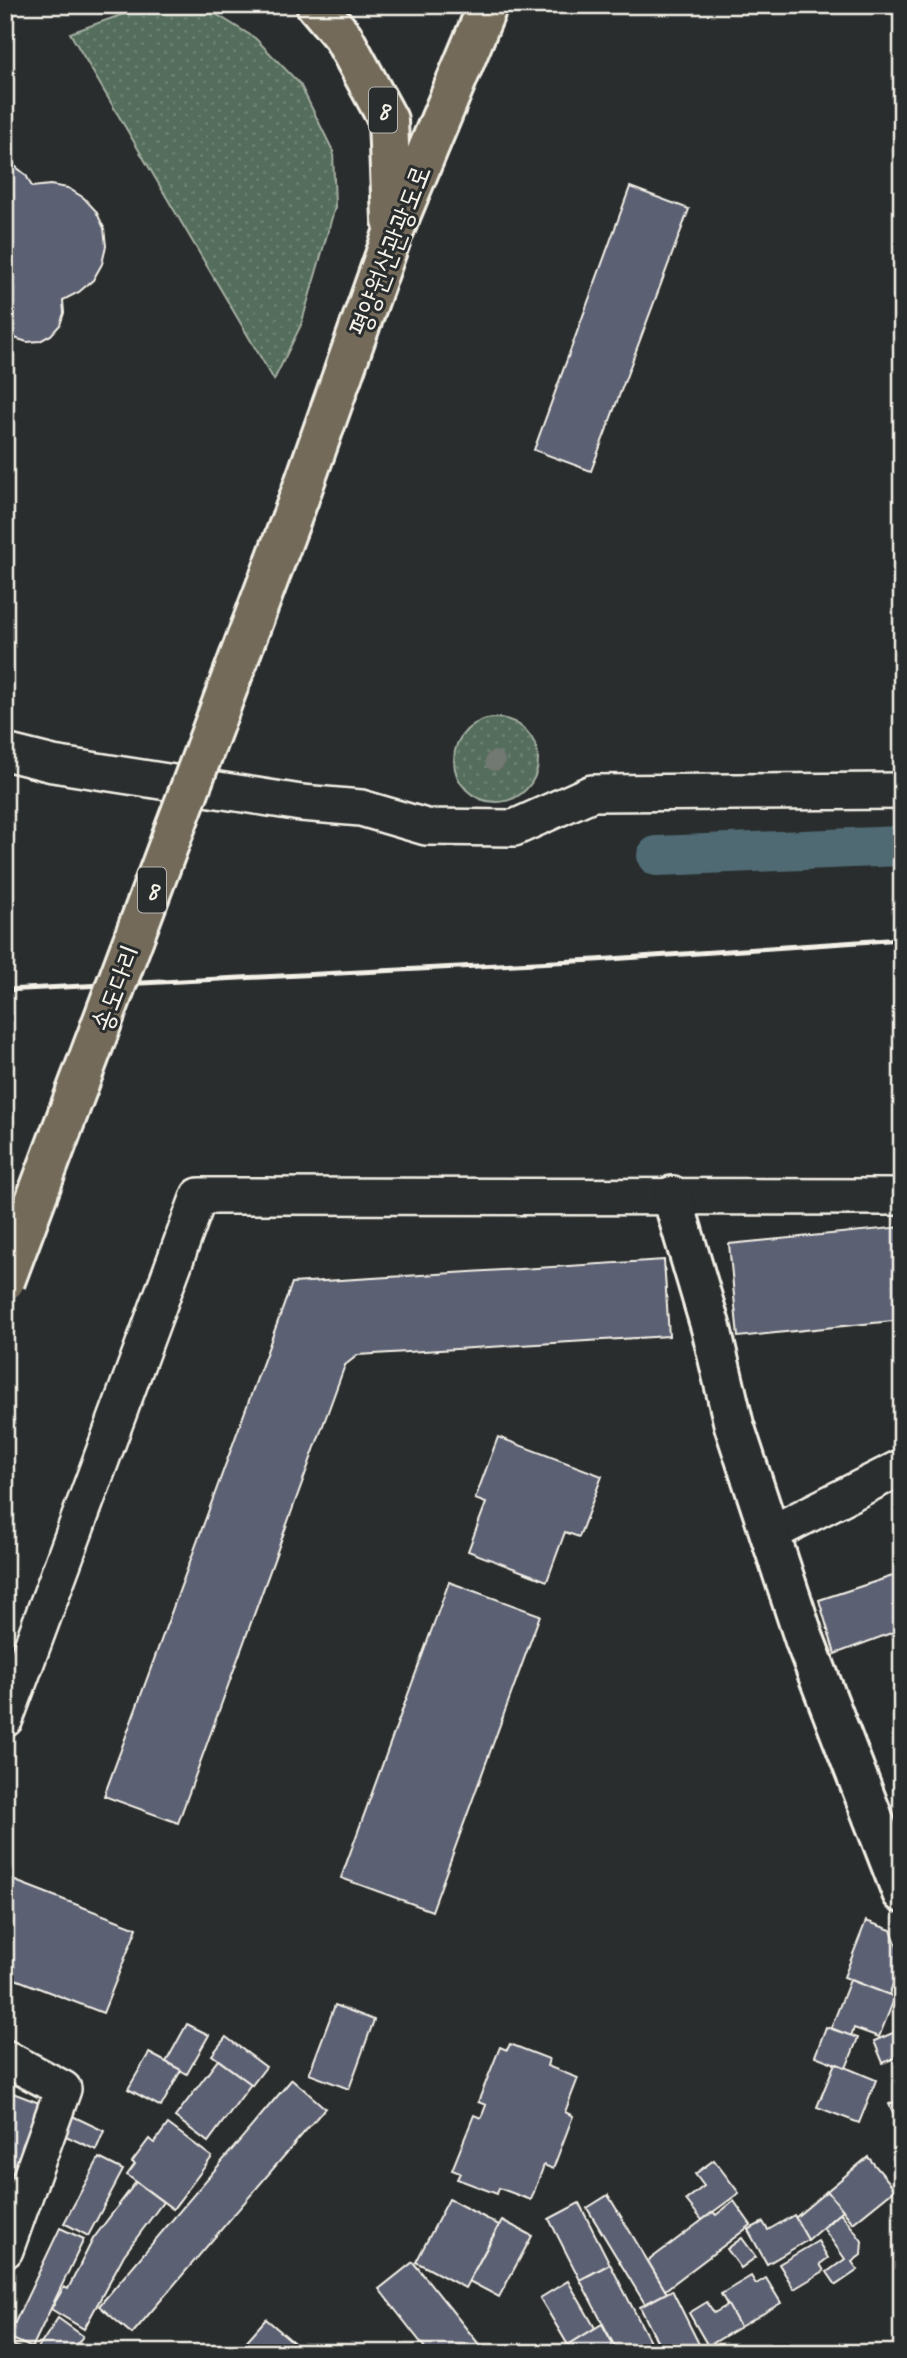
<svg xmlns="http://www.w3.org/2000/svg" width="907" height="2358" font-family="Caveat,'Poor Story',sans-serif">
<style>
.grass{fill:url(#grass-dots);stroke:#a4afa2;stroke-width:2}
.lines{fill:none;stroke-linecap:round;stroke-linejoin:round}
.canal{stroke:#4f6b73;stroke-width:40}
.building{fill:#5b6173;stroke:#f4f1e8;stroke-width:2}
.street-casing{stroke:#f4f1e8;stroke-width:40}
.secondary-casing{stroke:#f4f1e8;stroke-width:44}
.highway-casing{stroke:#f4f1e8;stroke-width:44}
.street{stroke:#2a2d2e;stroke-width:35}
.secondary{stroke:#2a2d2e;stroke-width:38}
.highway{stroke:#736b5a;stroke-width:38}
.rail{stroke:#f4f1e8;stroke-width:5}
.highway-bridge-casing{stroke:#f4f1e8;stroke-width:44;stroke-linecap:butt}
.highway-bridge{stroke:#736b5a;stroke-width:38}
.tree{fill:#727872}
.labels{text-anchor:middle;stroke-width:6;stroke-linejoin:round;paint-order:stroke}
.shield{fill:#2a2d2e;stroke:#b7b6b0;stroke-width:2}
.shield-label{font-size:26px;font-weight:bold;fill:#f4f1e8}
.street-label{font-size:28px;fill:#f4f1e8;stroke:#2a2d2e}
</style>
<defs>
<pattern id="grass-dots" width="8" height="8" patternUnits="userSpaceOnUse" patternTransform="scale(1.75)"><rect width="8" height="8" fill="#546d5b"/><path d="M2 2h.1M6 6h.1" fill="none" stroke="#6d8273" stroke-width="1.8" stroke-linecap="round"/></pattern>
</defs>
<rect width="100%" height="100%" fill="#2a2d2e"/>
<filter id="ink" filterUnits="userSpaceOnUse"><feTurbulence type="fractalNoise" baseFrequency=".0143" numOctaves="2"/><feDisplacementMap in="SourceGraphic" scale="14" xChannelSelector="R" yChannelSelector="G"/><feConvolveMatrix kernelMatrix="1 2 1 2 8 2 1 2 1" color-interpolation-filters="sRGB"/></filter>
<g filter="url(#ink)">
<g class="grass">
<polygon points="149,5 190,5 206,8 255,38 300,84 333,151 335,207 301,325 274,380 70,33"/>
<circle cx="496" cy="760" r="42"/>
</g>
<g class="lines">
<polyline class="canal" points="657,856 902,846"/>
</g>
<g class="building">
<polygon points="5,164 16,167 26,175 32,187 50,185 68,188 84,198 96,211 104,228 106,246 102,264 93,280 79,292 63,300 64,313 60,325 51,335 40,341 27,342 15,338 5,330"/>
<polygon points="630,187 689,209 591,471 534,450"/>
<polygon points="902,1227 902,1320 738,1337 729,1244"/>
<polygon points="664,1260 669,1336 358,1355 345,1365 178,1823 104,1796 292,1283"/>
<polygon points="498,1437 602,1476 579,1537 565,1532 547,1581 468,1551 486,1503 475,1499"/>
<polygon points="902,1573 902,1629 835,1654 819,1600"/>
<polygon points="449,1582 540,1615 432,1911 341,1878"/>
<polygon points="5,1877 137,1928 103,2013 5,1975"/>
<polygon points="866,1921 891,1930 902,1959 889,1995 844,1977"/>
<polygon points="850,1980 895,1997 879,2037 854,2028 851,2036 831,2028"/>
<polygon points="335,2005 374,2020 349,2089 309,2074"/>
<polygon points="187,2024 209,2035 187,2074 166,2062"/>
<polygon points="826,2027 858,2038 846,2068 815,2056"/>
<polygon points="902,2029 902,2055 883,2063 874,2041"/>
<polygon points="226,2037 266,2067 252,2085 212,2055"/>
<polygon points="510,2044 549,2059 547,2066 578,2078 565,2112 573,2116 553,2169 544,2165 531,2200 499,2188 497,2194 457,2179 460,2173 452,2170 474,2115 481,2118 486,2105 478,2102 500,2047 507,2050"/>
<polygon points="149,2053 181,2070 161,2107 128,2089"/>
<polygon points="218,2060 251,2084 208,2142 175,2117"/>
<polygon points="835,2063 876,2080 859,2123 817,2107"/>
<polygon points="292,2079 325,2108 132,2334 99,2306"/>
<polygon points="5,2090 42,2104 5,2201"/>
<polygon points="902,2099 902,2131 889,2104"/>
<polygon points="66,2113 104,2131 96,2150 57,2132"/>
<polygon points="168,2124 212,2157 173,2209 127,2175 135,2164 132,2162 149,2139 154,2143"/>
<polygon points="868,2157 895,2189 853,2223 827,2191"/>
<polygon points="99,2158 123,2170 88,2236 64,2223"/>
<polygon points="714,2160 739,2193 702,2220 686,2200 704,2186 695,2174"/>
<polygon points="136,2182 163,2202 124,2255 84,2329 51,2309 64,2287 68,2289 93,2239"/>
<polygon points="827,2191 843,2210 808,2240 795,2218"/>
<polygon points="608,2195 667,2293 645,2304 587,2208"/>
<polygon points="449,2199 499,2225 465,2288 416,2262"/>
<polygon points="734,2201 751,2225 665,2290 648,2261 713,2212 716,2215"/>
<polygon points="579,2203 610,2264 580,2280 549,2219"/>
<polygon points="841,2213 862,2241 861,2255 852,2262 858,2270 836,2285 827,2272 845,2259 823,2228"/>
<polygon points="794,2215 808,2240 767,2264 748,2230 763,2222 768,2230"/>
<polygon points="502,2220 532,2236 499,2297 469,2281"/>
<polygon points="60,2228 84,2239 32,2348 8,2337"/>
<polygon points="742,2238 756,2257 741,2268 727,2249"/>
<polygon points="818,2241 828,2258 820,2264 824,2271 794,2289 779,2264"/>
<polygon points="413,2262 486,2353 429,2353 379,2289"/>
<polygon points="610,2264 656,2353 618,2353 580,2280"/>
<polygon points="751,2276 756,2284 766,2278 781,2303 740,2327 721,2294"/>
<polygon points="568,2281 595,2328 568,2345 540,2298"/>
<polygon points="672,2290 702,2350 696,2353 663,2353 640,2307"/>
<polygon points="707,2302 714,2313 728,2305 740,2327 708,2346 689,2313"/>
<polygon points="58,2318 83,2336 71,2353 35,2353"/>
<polygon points="266,2319 306,2353 236,2353"/>
<polygon points="602,2324 618,2353 572,2353 568,2345"/>
<polygon points="7,2343 33,2353 5,2353"/>
</g>
<g class="lines">
<g class="street-casing">
<g id="street">
<polyline points="5,752 53,764 301,803 361,808 426,827 514,828 592,793 902,791"/>
<polyline points="770,1534 902,1467"/>
<polyline points="5,1719 199,1196 902,1197"/>
<polyline points="5,2058 63,2089 5,2250"/>
</g>
</g>
<g class="secondary-casing">
<polyline id="secondary" points="672,1196 711,1328 734,1425 805,1641 902,1893"/>
</g>
<g class="highway-casing">
<g id="highway">
<polyline points="316,5 343,37 388,120 392,220"/>
<polyline points="299,498 393,233 488,5"/>
</g>
</g>
<use href="#street" class="street"/>
<use href="#secondary" class="secondary"/>
<use href="#highway" class="highway"/>
<polyline class="rail" points="5,990 595,960 902,939"/>
<g class="highway-bridge-casing">
<polyline id="highway-bridge" points="5,1281 299,498"/>
</g>
<use href="#highway-bridge" class="highway-bridge"/>
</g>
<circle class="tree" cx="495" cy="761" r="10"/>
</g>
<g class="labels">
<g class="shield">
<rect x="369" y="87.5" width="28" height="45" rx="5"/>
<rect x="138" y="867.5" width="28" height="45" rx="5"/>
</g>
<g class="shield-label">
<text x="383" y="119">8</text>
<text x="152" y="899">8</text>
</g>
<g class="street-label">
<text transform="translate(389 250) rotate(-69)" y="10">평양원산관광도로</text>
<text transform="translate(115 988) rotate(-69)" y="10">송도다리</text>
</g>
</g>
<rect width="907" height="2358" fill="none" stroke="#2a2d2e" stroke-width="28"/>
<rect x="14" y="14" width="879" height="2330" fill="none" stroke="#f4f1e8" stroke-width="2.5" filter="url(#ink)"/>
</svg>
